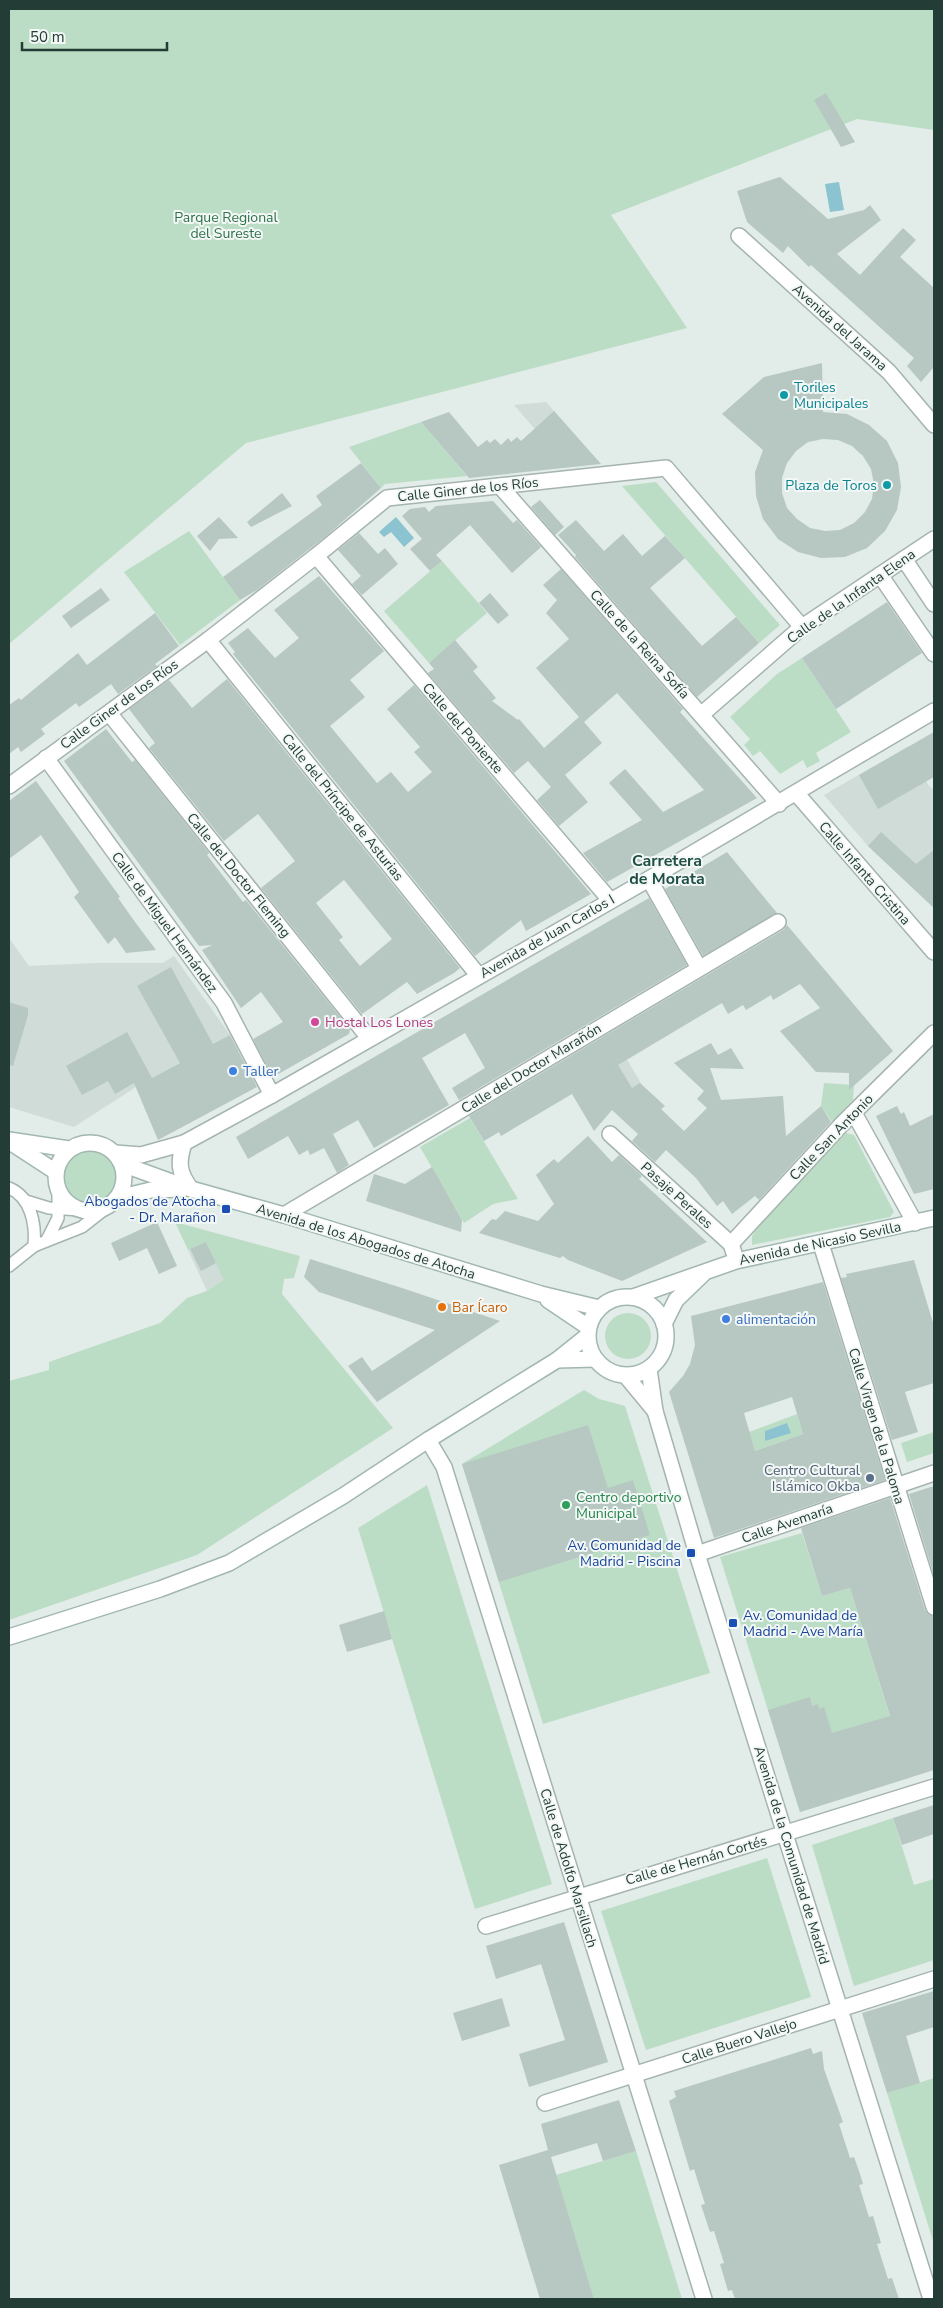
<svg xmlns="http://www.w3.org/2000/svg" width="943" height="2308" font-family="'Nunito Sans',sans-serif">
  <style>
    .built { fill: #d0dcd7 }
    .green { fill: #bcddc5 }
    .water { fill: #8bc4d0 }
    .building { fill: #b7c7c1; fill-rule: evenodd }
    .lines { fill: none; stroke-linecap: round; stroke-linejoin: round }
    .service-casing { stroke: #a5b4af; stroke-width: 14 }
    .minor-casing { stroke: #a5b4af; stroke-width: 18 }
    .secondary-casing { stroke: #a1b7b0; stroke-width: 18 }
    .service { stroke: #fff; stroke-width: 11 }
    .minor { stroke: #fff; stroke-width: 15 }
    .secondary { stroke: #fff; stroke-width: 15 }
    .culture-dot { fill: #0f9aa8; stroke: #f3f8f6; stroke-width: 2 }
    .hotel-dot { fill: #d1479c; stroke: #f3f8f6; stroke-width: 2 }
    .shop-dot { fill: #3f7fe0; stroke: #f3f8f6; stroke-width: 2 }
    .transit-dot { fill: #1a4fb4; stroke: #f3f8f6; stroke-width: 2 }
    .food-dot { fill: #e8710a; stroke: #f3f8f6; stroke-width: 2 }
    .service-dot { fill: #5c6f8a; stroke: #f3f8f6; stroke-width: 2 }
    .leisure-dot { fill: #2e9e5b; stroke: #f3f8f6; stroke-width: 2 }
    .labels { text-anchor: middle; stroke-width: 4; stroke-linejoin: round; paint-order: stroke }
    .park-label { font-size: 14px; fill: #2e724a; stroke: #f3f8f6 }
    .street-label { font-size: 14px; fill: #233d36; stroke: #f3f8f6 }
    .culture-label { font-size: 14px; fill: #0d838f; stroke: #f3f8f6; text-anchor: start }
    .hotel-label { font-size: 14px; fill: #b23c85; stroke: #f3f8f6; text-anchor: start }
    .shop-label { font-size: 14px; fill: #366cbe; stroke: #f3f8f6; text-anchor: start }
    .transit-label { font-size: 14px; fill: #164399; stroke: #f3f8f6; text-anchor: end }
    .food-label { font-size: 14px; fill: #c56008; stroke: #f3f8f6; text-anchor: start }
    .service-label { font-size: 14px; fill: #4e5e75; stroke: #f3f8f6; text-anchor: end }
    .leisure-label { font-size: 14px; fill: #27864d; stroke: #f3f8f6; text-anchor: start }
    .quarter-label { font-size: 16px; font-weight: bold; fill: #1f4e44; stroke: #f3f8f6 }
  </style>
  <rect width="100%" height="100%" fill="#e2ece8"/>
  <g class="built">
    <polygon points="546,402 600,463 568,467 514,405"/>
    <polygon points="907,747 929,786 934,790 934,908 868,846 824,795"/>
    <polygon points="9,938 29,966 94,963 163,963 174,956 230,1035 136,1087 74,1127 9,1107"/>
    <polygon points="612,1034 642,1085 619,1100"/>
    <polygon points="206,1242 225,1280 207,1291 188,1250"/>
  </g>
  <g class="green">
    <polygon points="9,9 934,9 934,130 857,119 611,215 687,328 246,443 9,644"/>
    <polygon points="421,422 467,476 385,484 381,488 349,447"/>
    <polygon points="656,482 780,625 759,643 622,486"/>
    <polygon points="189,531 240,600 180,645 124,572"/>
    <polygon points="442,561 487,613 429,663 384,611"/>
    <polygon points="802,658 851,732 816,753 820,761 807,768 803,760 780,774 760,751 753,756 744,745 750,739 730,717 777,674"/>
    <polygon points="824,1083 854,1085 853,1100 832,1122 821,1106"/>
    <polygon points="470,1118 518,1199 493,1204 464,1223 420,1147"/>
    <polygon points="846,1133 854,1135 894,1212 890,1217 752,1245 752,1236 765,1217"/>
    <circle cx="90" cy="1177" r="26"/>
    <polygon points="175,1222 300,1256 294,1278 284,1279 282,1294 393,1428 197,1555 9,1620 9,1381 49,1370 49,1362 160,1323 187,1298 207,1291 224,1280 206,1242 188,1250"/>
    <circle cx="628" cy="1336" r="23"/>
    <polygon points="584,1390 599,1399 625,1406 710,1673 543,1724 462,1464"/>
    <polygon points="797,1414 803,1434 755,1451 749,1432"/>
    <polygon points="934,1432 934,1453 907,1462 901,1443"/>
    <polygon points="427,1485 552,1884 475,1909 358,1528"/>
    <polygon points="802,1533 822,1596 850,1588 909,1778 800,1812 720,1557"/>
    <polygon points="893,1818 914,1885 934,1879 934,1960 854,1986 812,1845"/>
    <polygon points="767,1858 811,1997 646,2050 601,1911"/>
    <polygon points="934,2078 934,2244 887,2093"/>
    <polygon points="636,2151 682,2299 594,2299 556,2175"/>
  </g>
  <g class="water">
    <polygon points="839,182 844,210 830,212 825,184"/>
    <polygon points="396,517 414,538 404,547 391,532 384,537 379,532"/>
    <polygon points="787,1423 791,1433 765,1441 765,1431"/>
  </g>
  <g class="building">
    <polygon points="826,93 855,142 841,147 814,100"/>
    <polygon points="780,177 828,219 864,210 870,205 881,220 837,254 860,275 903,228 916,240 900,257 934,288 934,367 921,382 907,366 914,358 811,265 809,267 788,246 783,253 747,222 737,191"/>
    <path d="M822 363 823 412 847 414 869 425 887 441 898 463 901 487 897 510 885 531 867 548 845 557 821 558 798 552 778 539 763 519 756 496 755 472 763 450 722 414 764 377ZM823 439 838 440 852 446 863 456 871 469 874 484 872 499 865 512 854 523 840 530 825 531 810 528 797 519 787 508 782 493V478L787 463 796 451 808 442Z"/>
    <polygon points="554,411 601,464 469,478 421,422 449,412 478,447 487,440 490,443 495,439 501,445 508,438 511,442 517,437 521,441"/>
    <polygon points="361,463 381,488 326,536 257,590 240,600 223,577 322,505 316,496"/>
    <polygon points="282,493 292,506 251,527 247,522"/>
    <polygon points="540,500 564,527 555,535 531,507"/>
    <polygon points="493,501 513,523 517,520 541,547 512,573 470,525 436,555 442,561 430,571 410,549 422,539 402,516 410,509 425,507 429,512 436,506"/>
    <polygon points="219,517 238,538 219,539 210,551 197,536"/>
    <polygon points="576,520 604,551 623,534 642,556 665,536 685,558 650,588 702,646 736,617 759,643 697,697 575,557 576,555 558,535"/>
    <polygon points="359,533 378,554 385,548 398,564 362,595 352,584 361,576 338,550"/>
    <polygon points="561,569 683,709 680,712 757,798 607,882 583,853 642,820 609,783 625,769 663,812 704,790 617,693 584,722 602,743 565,775 588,802 559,826 537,800 551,787 528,761 514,773 428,673 434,669 429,663 455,640 478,667 473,671 496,698 492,701 518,720 519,719 544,748 579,717 536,668 569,639 546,613 557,600 543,585"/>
    <polygon points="319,576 384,651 350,680 365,697 330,726 377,783 391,772 408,792 432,772 414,752 420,747 387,709 414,685 591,894 526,931 521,920 475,956 233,654 235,652 228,643 248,628 275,658 299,638 274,610"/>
    <polygon points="101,588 110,600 71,628 62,616"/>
    <polygon points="490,593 509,615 498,624 479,603"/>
    <polygon points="887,602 922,653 836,709 802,658"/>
    <polygon points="155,613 179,646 155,664 157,666 118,694 111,684 79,707 76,703 41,729 45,734 21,752 18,747 9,754 9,705 19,698 21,700 78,653 87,665"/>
    <path d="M227 679 460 968 454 973 417 994 407 982 362 1014 261 888 295 861 258 814 224 841 149 748 155 743 129 709 169 680 192 708ZM344 880 392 939 360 966 339 940 343 937 316 903Z"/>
    <polygon points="106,729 132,762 135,760 209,853 207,855 243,902 246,900 350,1029 349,1034 273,1077 253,1039 283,1022 261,992 241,1008 202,950 212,945 199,946 64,761"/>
    <polygon points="934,732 934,777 878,809 859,775"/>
    <polygon points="36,781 120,897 118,898 135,922 156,950 126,953 115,937 108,944 74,897 79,892 41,835 9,859 9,801"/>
    <polygon points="881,832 916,864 934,850 934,908 868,846"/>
    <polygon points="727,852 777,913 703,956 665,889"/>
    <polygon points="649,898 687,965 459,1100 452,1088 485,1068 465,1033 422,1058 449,1105 374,1148 358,1120 333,1134 349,1165 337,1173 324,1148 310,1155 308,1150 299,1155 288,1136 248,1159 236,1137"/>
    <polygon points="787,925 893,1051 849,1090 849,1073 816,1072 780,1031 820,1008 800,984 773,1000 771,995 746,1010 743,1005 728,1014 722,1003 618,1065 632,1088 640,1083 665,1106 661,1109 684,1131 707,1108 697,1099 704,1091 674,1063 711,1043 718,1055 731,1048 744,1069 710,1068 721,1100 783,1096 786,1136 821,1106 831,1122 759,1200 755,1196 732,1214 723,1201 717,1206 696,1178 666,1150 655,1162 632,1141 638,1134 612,1110 594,1131 572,1094 501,1136 499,1132 484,1141 469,1116 783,930"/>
    <polygon points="171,967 213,1044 230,1035 257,1087 158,1140 134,1083 115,1094 108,1081 82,1095 66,1066 127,1032 152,1078 180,1063 137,986"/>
    <polygon points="9,1002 28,1008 28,1015 13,1066 9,1065"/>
    <polygon points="897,1106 901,1114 904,1112 910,1126 934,1114 934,1189 914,1194 876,1116"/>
    <polygon points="588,1136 612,1162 619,1155 642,1176 639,1179 707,1242 622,1281 568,1260 563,1256 560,1258 479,1233 492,1219 496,1220 505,1211 538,1221 554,1204 536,1175 554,1159 558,1163"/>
    <polygon points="432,1167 462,1220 461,1232 366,1201 374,1174 405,1184"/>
    <polygon points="157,1222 177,1266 159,1274 147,1248 119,1261 111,1243"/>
    <polygon points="206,1242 216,1263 201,1271 190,1249"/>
    <polygon points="310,1259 402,1288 500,1321 377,1402 348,1366 362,1357 372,1371 435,1330 319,1292 304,1277"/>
    <polygon points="914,1260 934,1326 934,1383 905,1392 918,1432 892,1440 841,1278 847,1277 846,1274"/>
    <path d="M823 1282 885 1480 714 1538 669 1392 683 1376 690 1364 695 1345 691 1316ZM792 1397 803 1434 755 1451 744 1413Z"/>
    <polygon points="588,1425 608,1488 633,1480 650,1535 499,1582 462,1464"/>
    <polygon points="934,1486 934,1576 909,1494"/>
    <polygon points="890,1498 925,1610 928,1614 934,1616 934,1770 800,1812 768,1710 810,1697 812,1706 818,1704 819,1709 824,1707 832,1733 890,1716 850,1588 822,1596 801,1528"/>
    <polygon points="384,1611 392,1639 347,1652 339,1625"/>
    <polygon points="934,1805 934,1834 902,1845 893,1818"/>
    <polygon points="564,1922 608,2062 529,2087 519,2054 565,2040 541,1964 496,1979 486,1946"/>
    <polygon points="934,1991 934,2027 906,2036 920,2083 887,2093 862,2013"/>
    <polygon points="502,1998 510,2026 462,2041 453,2013"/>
    <polygon points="811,2048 813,2054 822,2051 824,2069 843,2122 839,2124 850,2158 854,2157 860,2174 863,2184 859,2185 869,2217 873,2216 881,2243 877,2244 888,2279 892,2278 899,2299 735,2299 732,2290 728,2291 720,2264 724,2263 714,2231 710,2232 701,2205 705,2204 694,2169 690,2171 669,2101 676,2097 674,2091"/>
    <polygon points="619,2100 636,2151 603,2161 597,2143 551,2157 594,2299 540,2299 499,2165 548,2150 541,2124"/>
  </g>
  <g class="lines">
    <g class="service-casing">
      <g id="service">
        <path d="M9 1188C31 1197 36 1224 34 1246"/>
        <polyline points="26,1201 49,1208 80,1210"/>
        <polyline points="47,1240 58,1218 58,1190"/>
        <polyline points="9,1266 34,1246 82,1227 110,1205"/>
      </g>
    </g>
    <g class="minor-casing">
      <g id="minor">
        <polyline points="739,236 889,372 934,425"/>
        <polyline points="500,486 779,804"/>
        <polyline points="316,556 610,900"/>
        <polyline points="904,559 934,604"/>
        <polyline points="880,575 934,654"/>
        <polyline points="208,640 478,975"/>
        <polyline points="109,713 369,1038"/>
        <polyline points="702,714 802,627 934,539"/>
        <polyline points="46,758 224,1003 272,1095"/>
        <polyline points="9,786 208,640 316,556 387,498 666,468 802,627"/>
        <polyline points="797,794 934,952"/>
        <polyline points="649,879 699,968"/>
        <polyline points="854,1113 915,1223"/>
        <polyline points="610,1134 731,1244 734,1253"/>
        <path d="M184 1143C178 1162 178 1172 191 1189"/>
        <polyline points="115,1153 141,1155 184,1143 272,1095 649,879 934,711"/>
        <polyline points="284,1215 778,922"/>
        <polyline points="731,1244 842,1124 934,1033"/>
        <polyline points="821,1244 934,1607"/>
        <polyline points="649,1369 655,1411 697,1554 931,2299"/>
        <polyline points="626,1376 655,1411"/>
        <polyline points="428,1440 444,1467 704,2299"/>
        <polyline points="697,1554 934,1473"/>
        <polyline points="486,1926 934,1787"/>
        <polyline points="545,2103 934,1979"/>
      </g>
    </g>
    <g class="secondary-casing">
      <g id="secondary">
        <polyline points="9,1140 69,1149"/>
        <polyline points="10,1142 56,1172"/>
        <circle cx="90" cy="1177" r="34"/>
        <polyline points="122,1164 191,1189 284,1215 541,1294 599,1308"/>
        <polyline points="117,1198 151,1190 182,1189"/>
        <circle cx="627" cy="1336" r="39"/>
        <polyline points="633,1297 736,1261 934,1218"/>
        <polyline points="548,1300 588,1327"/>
        <polyline points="664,1324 676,1300 703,1274"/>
        <polyline points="557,1360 595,1359"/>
        <polyline points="9,1637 160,1589 229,1563 343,1496 428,1440 557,1360 587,1336"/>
      </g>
    </g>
    <use href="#service" class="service"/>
    <use href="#minor" class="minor"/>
    <use href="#secondary" class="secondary"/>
  </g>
  <g class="culture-dot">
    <circle cx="784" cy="395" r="5"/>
    <circle cx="887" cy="485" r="5"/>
  </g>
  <circle class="hotel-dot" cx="315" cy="1022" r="5"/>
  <g class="shop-dot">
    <circle cx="233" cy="1071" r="5"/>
    <circle cx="726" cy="1319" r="5"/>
  </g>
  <g class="transit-dot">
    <rect x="221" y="1204" width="10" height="10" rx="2.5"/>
    <rect x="686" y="1548" width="10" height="10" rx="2.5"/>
    <rect x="728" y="1618" width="10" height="10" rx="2.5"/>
  </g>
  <circle class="food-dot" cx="442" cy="1307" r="5"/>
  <circle class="service-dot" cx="870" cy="1478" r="5"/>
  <circle class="leisure-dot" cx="566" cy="1505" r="5"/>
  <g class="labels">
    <g class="park-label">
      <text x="226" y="222">Parque Regional<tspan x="226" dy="16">del Sureste</tspan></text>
    </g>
    <g class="street-label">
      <text transform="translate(840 327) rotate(42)" y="5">Avenida del Jarama</text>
      <text transform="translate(468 489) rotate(-6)" y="5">Calle Giner de los Ríos</text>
      <text transform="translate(851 596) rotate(-35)" y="5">Calle de la Infanta Elena</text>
      <text transform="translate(640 644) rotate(48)" y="5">Calle de la Reina Sofía</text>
      <text transform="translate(119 704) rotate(-36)" y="5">Calle Giner de los Ríos</text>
      <text transform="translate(463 728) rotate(49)" y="5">Calle del Poniente</text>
      <text transform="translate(343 807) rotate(51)" y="5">Calle del Príncipe de Asturias</text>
      <text transform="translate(865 873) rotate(49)" y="5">Calle Infanta Cristina</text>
      <text transform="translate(239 875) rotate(51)" y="5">Calle del Doctor Fleming</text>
      <text transform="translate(165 922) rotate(54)" y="5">Calle de Miguel Hernández</text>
      <text transform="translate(547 936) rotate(-30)" y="5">Avenida de Juan Carlos I</text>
      <text transform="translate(531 1068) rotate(-31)" y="5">Calle del Doctor Marañón</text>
      <text transform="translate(831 1137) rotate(-46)" y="5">Calle San Antonio</text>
      <text transform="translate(677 1195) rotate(42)" y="5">Pasaje Perales</text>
      <text transform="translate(366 1241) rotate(17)" y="5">Avenida de los Abogados de Atocha</text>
      <text transform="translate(820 1243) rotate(-12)" y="5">Avenida de Nicasio Sevilla</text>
      <text transform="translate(877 1426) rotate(73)" y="5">Calle Virgen de la Paloma</text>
      <text transform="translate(787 1523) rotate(-19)" y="5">Calle Avemaría</text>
      <text transform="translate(792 1855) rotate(73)" y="5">Avenida de la Comunidad de Madrid</text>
      <text transform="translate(696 1860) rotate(-16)" y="5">Calle de Hernán Cortés</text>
      <text transform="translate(569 1868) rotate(73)" y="5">Calle de Adolfo Marsillach</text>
      <text transform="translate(739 2041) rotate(-18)" y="5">Calle Buero Vallejo</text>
    </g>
    <g class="culture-label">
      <text x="794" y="392">Toriles<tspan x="794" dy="16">Municipales</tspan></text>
      <text x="877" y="490" text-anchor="end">Plaza de Toros</text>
    </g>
    <g class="hotel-label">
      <text x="325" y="1027">Hostal Los Lones</text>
    </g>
    <g class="shop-label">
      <text x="243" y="1076">Taller</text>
      <text x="736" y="1324">alimentación</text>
    </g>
    <g class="transit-label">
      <text x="216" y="1206">Abogados de Atocha<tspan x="216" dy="16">- Dr. Marañon</tspan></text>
      <text x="681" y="1550">Av. Comunidad de<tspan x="681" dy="16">Madrid - Piscina</tspan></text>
      <text x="743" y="1620" text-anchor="start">Av. Comunidad de<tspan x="743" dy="16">Madrid - Ave María</tspan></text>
    </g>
    <g class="food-label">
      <text x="452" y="1312">Bar Ícaro</text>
    </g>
    <g class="service-label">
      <text x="860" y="1475">Centro Cultural<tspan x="860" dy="16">Islámico Okba</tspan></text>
    </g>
    <g class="leisure-label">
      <text x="576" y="1502">Centro deportivo<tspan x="576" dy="16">Municipal</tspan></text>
    </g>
    <g class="quarter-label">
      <text x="667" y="866">Carretera<tspan x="667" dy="18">de Morata</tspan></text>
    </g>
  </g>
  <rect width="943" height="2308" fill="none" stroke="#233d36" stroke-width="20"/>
  <path d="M22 42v8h145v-8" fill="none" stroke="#233d36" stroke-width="2.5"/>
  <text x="30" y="42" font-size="15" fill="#233d36" stroke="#f3f8f6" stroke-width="4" paint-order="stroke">50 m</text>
</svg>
